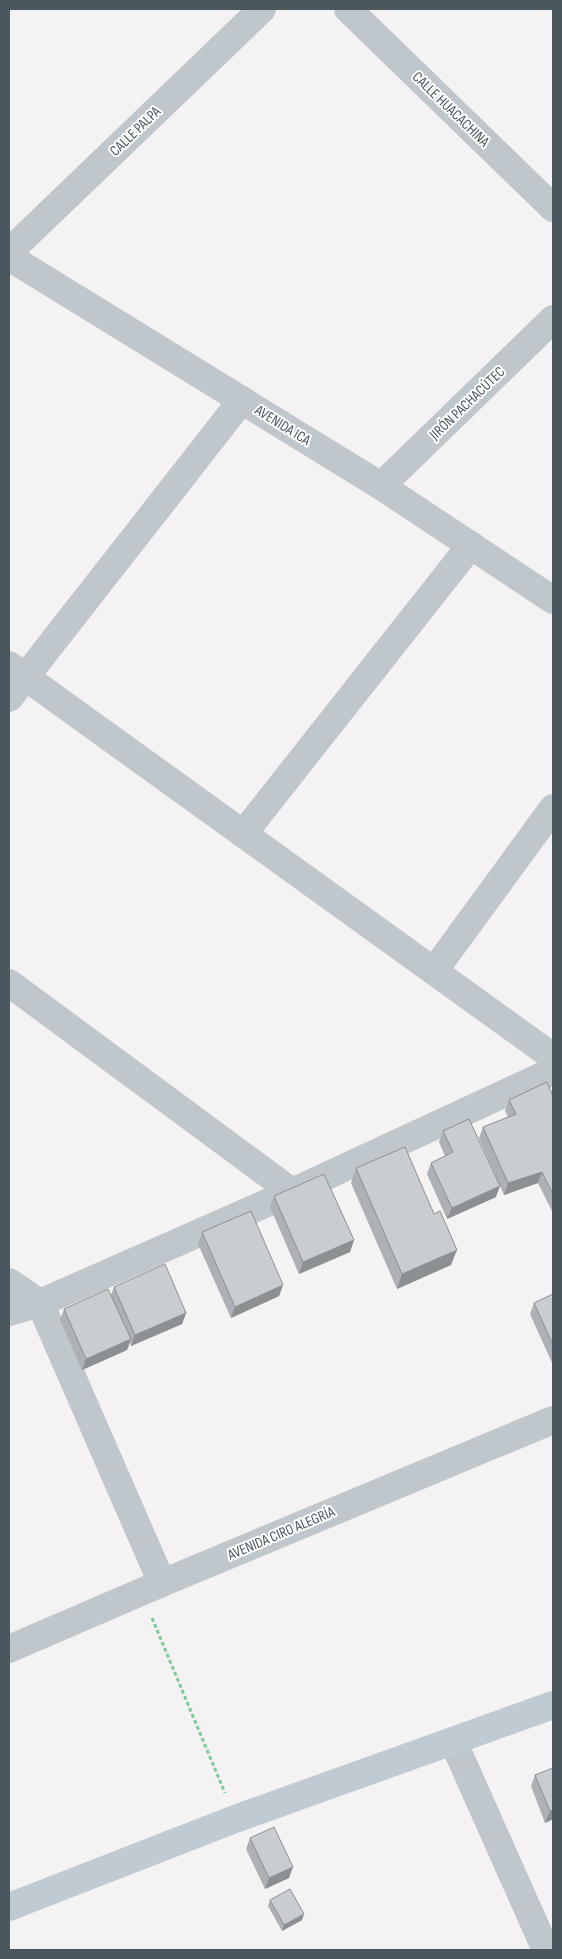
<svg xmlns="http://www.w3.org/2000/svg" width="562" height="1959" font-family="'Sofia Sans Condensed',sans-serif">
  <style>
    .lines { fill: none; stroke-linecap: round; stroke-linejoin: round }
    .path { stroke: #7eca9c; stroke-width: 3; stroke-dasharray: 4 2.5; stroke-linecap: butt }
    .street { stroke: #bfc7cd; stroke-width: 28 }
    .secondary { stroke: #bfcad2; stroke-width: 28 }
    .wall { fill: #adb0b4 }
    .shaded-wall { fill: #8d9092 }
    .building { fill: #c9cdd1; stroke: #8d9092 }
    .labels { text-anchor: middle; stroke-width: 4; stroke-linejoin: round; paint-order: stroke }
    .street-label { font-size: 15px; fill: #4b575e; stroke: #fff }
  </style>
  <rect width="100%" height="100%" fill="#f4f2f2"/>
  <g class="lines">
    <polyline class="path" points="152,1618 225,1793"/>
    <g class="street">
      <polyline points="348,9 553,208"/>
      <polyline points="9,252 262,9"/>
      <polyline points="9,257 381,486 553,600"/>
      <polyline points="381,486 553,319"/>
      <polyline points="9,665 553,1057"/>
      <polyline points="9,698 242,400"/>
      <polyline points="243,834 471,545"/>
      <polyline points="434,971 553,808"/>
      <polyline points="9,983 292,1192"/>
      <polyline points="9,1282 40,1303 162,1583"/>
      <polyline points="9,1312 40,1303 292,1192 553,1071"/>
      <polyline points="9,1649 162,1583 553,1420"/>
      <polyline points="453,1741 546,1950"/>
    </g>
    <polyline class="secondary" points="9,1907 235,1819 553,1705"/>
  </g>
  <g class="wall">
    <polygon points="553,1096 553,1213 538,1183 504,1195 479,1138 483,1127 508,1117 505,1111 509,1100"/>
    <polygon points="443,1131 496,1197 447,1219 427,1174 431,1163 445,1156 439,1142"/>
    <polygon points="356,1168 451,1265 397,1289 351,1183"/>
    <polygon points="274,1196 354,1240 350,1252 299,1274 270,1207"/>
    <polygon points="202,1232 283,1285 279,1296 231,1318 198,1244"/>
    <polygon points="114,1287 186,1313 182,1324 131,1346 130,1342 127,1350 82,1370 60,1320 64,1309 111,1295"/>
    <polygon points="553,1294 553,1365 530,1314 534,1303"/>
    <polygon points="553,1768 553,1819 545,1823 531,1786 535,1775"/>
    <polygon points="250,1838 289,1878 265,1889 246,1849"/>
    <polygon points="270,1900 302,1920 282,1931 268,1906"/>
  </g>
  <g class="shaded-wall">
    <polygon points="542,1172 538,1183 504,1195 508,1183"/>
    <polygon points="500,1186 496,1197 447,1219 452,1208"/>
    <polygon points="354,1240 350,1252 299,1274 303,1262"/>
    <polygon points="457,1250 451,1265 397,1289 402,1274"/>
    <polygon points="283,1285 279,1296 231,1318 235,1307"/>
    <polygon points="186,1313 182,1324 131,1346 135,1335"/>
    <polygon points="131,1339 127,1350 82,1370 86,1359"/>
    <polygon points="553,1810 553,1819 545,1823 550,1811"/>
    <polygon points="293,1867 289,1878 265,1889 269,1878"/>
    <polygon points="304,1914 302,1920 282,1931 284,1925"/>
  </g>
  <g class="building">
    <polygon points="547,1082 553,1096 553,1194 542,1172 508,1183 483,1127 516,1114 509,1100"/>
    <polygon points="469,1119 500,1186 452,1208 431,1163 453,1152 443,1131"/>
    <polygon points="405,1147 434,1214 440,1211 457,1250 402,1274 356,1168"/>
    <polygon points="324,1174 354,1240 303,1262 274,1196"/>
    <polygon points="251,1211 283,1285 235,1307 202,1232"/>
    <polygon points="165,1264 186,1313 135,1335 114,1287"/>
    <polygon points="108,1289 131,1339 86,1359 64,1309"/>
    <polygon points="553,1294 553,1345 534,1303"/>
    <polygon points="553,1768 553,1810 550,1811 535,1775"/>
    <polygon points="274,1827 293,1867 269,1878 250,1838"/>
    <polygon points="290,1889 304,1914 284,1925 270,1900"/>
  </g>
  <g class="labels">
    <g class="street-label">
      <text transform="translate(451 109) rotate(44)" y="5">CALLE HUACACHINA</text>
      <text transform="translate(135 131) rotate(-44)" y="5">CALLE PALPA</text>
      <text transform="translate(467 403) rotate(-44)" y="5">JIRÓN PACHACÚTEC</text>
      <text transform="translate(283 425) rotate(32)" y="5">AVENIDA ICA</text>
      <text transform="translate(281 1533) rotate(-23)" y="5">AVENIDA CIRO ALEGRÍA</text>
    </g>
  </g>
  <rect width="562" height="1959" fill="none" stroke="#4b575e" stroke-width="20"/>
</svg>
